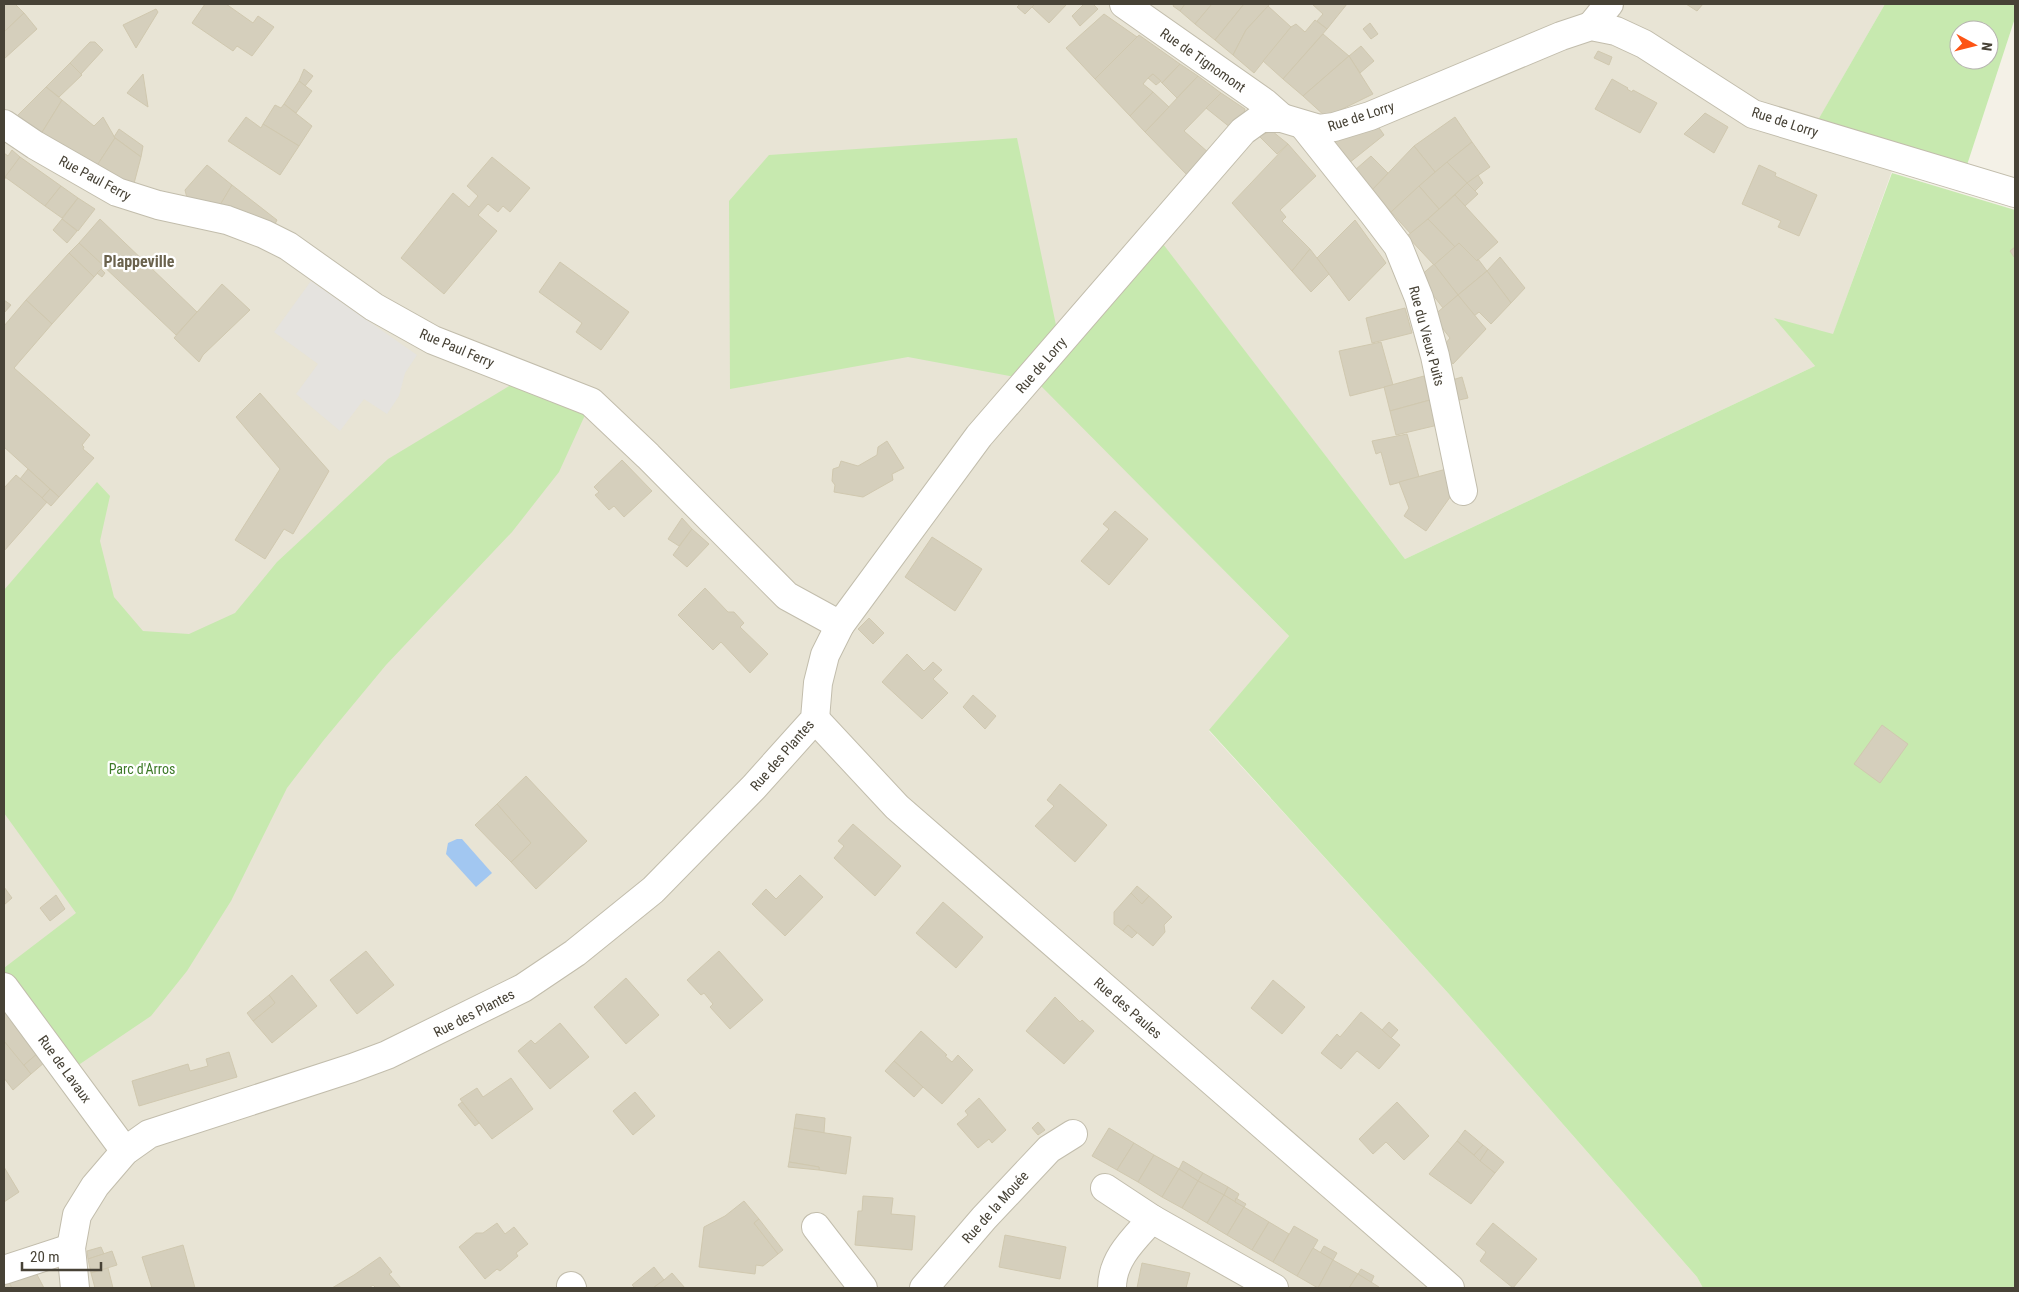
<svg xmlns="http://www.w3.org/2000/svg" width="2019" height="1292" font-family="'Roboto Condensed',sans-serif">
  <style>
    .residential { fill: #e8e4d5 }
    .green { fill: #c7e9af; fill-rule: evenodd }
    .parking { fill: #e5e3df }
    .water { fill: #a2c7f1 }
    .building { fill: #d5cfbc; stroke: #d0c8af }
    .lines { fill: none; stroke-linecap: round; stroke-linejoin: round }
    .minor-casing { stroke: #c2bdac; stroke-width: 30 }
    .minor { stroke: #fff; stroke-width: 28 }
    .labels { text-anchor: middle; stroke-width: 4.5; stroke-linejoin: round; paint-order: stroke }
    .street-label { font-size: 14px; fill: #474236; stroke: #fff }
    .park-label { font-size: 14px; fill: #3d7a28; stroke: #fff }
    .quarter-label { font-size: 16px; font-weight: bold; fill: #6a624d; stroke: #fff }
  </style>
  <rect width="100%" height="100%" fill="#f4f1e7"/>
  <polygon class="residential" points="4,4 1885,4 1812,131 1897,157 1833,335 1775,319 1815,366 1405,559 1163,245 1038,382 1289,636 1209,731 1448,993 1697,1277 1703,1288 4,1288"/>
  <g class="green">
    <path d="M1885 4H2015V18L1967 165 1818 120ZM1959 30H1989V60H1959Z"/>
    <polygon points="1017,138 1057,330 1015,377 908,357 730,389 729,201 769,155"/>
    <polygon points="1892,173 2015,210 2015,1288 1703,1288 1697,1277 1448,993 1209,730 1289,636 1038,383 1163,244 1405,559 1815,366 1774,318 1833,334"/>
    <polygon points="524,377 591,402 559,472 512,532 386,665 323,741 287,788 231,901 187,971 151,1016 77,1066 4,972 4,968 76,913 4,813 4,590 97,482 110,496 100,541 114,597 143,631 189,634 235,613 277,562 388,459"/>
  </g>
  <polygon class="parking" points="311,281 417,355 405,373 399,396 387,414 364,399 340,431 296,394 318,364 274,332"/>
  <polygon class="water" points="457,839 462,839 492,873 476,887 446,854 448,843"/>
  <g class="building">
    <polygon points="4,4 15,4 24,13 4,32"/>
    <polygon points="205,4 226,4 253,23 258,16 274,27 252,56 237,46 233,51 192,23"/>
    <polygon points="1020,4 1035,4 1025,14 1017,7"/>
    <polygon points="1035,4 1067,4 1049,23 1032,7"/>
    <polygon points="1084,4 1093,4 1098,9 1080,26 1072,16"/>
    <polygon points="1174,4 1185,4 1180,11 1173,6"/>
    <polygon points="1185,4 1212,4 1195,24 1180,11"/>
    <polygon points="1212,4 1244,4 1215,40 1195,24"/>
    <polygon points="1244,4 1270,4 1246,30 1233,55 1215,40"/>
    <polygon points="1312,4 1347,4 1327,29 1317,21 1323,14"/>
    <polygon points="1686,4 1703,4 1697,11"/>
    <polygon points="1268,6 1291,27 1254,73 1233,55 1246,30"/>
    <polygon points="156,9 158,12 136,48 123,25"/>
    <polygon points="24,13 37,29 4,59 4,32"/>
    <polygon points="1104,14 1137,37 1095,79 1066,48"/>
    <polygon points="1315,20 1327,29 1283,79 1263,61 1291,27 1296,24 1305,32"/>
    <polygon points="1370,23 1378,34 1371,39 1363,29"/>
    <polygon points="1323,34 1349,56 1303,96 1283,79"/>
    <polygon points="1139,35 1180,64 1162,83 1153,74 1148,78 1143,84 1153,92 1130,116 1095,79"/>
    <polygon points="90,42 95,42 103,50 81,74 70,63"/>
    <polygon points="1361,46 1374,61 1360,73 1349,56"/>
    <polygon points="1598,51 1612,57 1609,65 1594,58"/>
    <polygon points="1349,56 1373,94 1326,117 1303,96"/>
    <polygon points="70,63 82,75 59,97 46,87"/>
    <polygon points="1180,64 1198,76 1177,98 1162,83"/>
    <polygon points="304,69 313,76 305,86 299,81"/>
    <polygon points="143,74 148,107 127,93"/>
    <polygon points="1153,74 1161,81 1156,85 1148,78"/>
    <polygon points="1198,76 1221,93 1184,131 1209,153 1188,176 1145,132"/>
    <polygon points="1612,79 1628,88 1627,89 1632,92 1633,90 1657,103 1640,133 1595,109"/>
    <polygon points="299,81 312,91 296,113 284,104"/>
    <polygon points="46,87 62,100 41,134 15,118"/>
    <polygon points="1153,92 1169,107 1145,132 1130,116"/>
    <polygon points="1221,93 1245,109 1244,113 1231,128 1206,108"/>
    <polygon points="62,100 94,126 103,117 115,138 96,167 41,134"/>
    <polygon points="284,104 312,126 299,146 263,124 275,105 281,108"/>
    <polygon points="1705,113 1728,127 1714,153 1684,134"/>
    <polygon points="246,117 261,128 263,124 299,146 280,175 228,141"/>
    <polygon points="1455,117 1472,142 1435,172 1414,146"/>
    <polygon points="1375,122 1384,135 1349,163 1331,143 1352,131"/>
    <polygon points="119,129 143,146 141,157 114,137"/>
    <polygon points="1272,131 1288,144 1277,154 1259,136"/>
    <polygon points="115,138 141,157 132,191 96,167"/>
    <polygon points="1472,142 1490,167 1467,183 1447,162"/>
    <polygon points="1288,144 1316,176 1280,210 1286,217 1282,221 1310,249 1292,271 1232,203"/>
    <polygon points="1414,146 1435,172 1391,212 1372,190"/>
    <polygon points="12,150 20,157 4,180 4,153 8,156"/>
    <polygon points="1371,156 1388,173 1372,190 1355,170"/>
    <polygon points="20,157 61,186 45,206 5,177"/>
    <polygon points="492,157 530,188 510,212 503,206 498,212 488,204 478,215 497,231 444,294 401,258 453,193 469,207 478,196 467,186"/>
    <polygon points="1447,162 1467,183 1439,209 1419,186"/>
    <polygon points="207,165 232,185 217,211 188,202 185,190"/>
    <polygon points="1759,165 1776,173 1775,176 1817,195 1799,236 1778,227 1781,221 1742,204"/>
    <polygon points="1478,175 1483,183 1475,191 1467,183"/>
    <polygon points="1467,183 1478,194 1465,206 1455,195"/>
    <polygon points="232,185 277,220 272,230 220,205"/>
    <polygon points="61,186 78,198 62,218 45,206"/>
    <polygon points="1419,186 1439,209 1411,234 1391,212"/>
    <polygon points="1455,195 1498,242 1477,261 1459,243 1455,247 1428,219"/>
    <polygon points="78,198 95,209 78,231 62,219"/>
    <polygon points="62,219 77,231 67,243 53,230"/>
    <polygon points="100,219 197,312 176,335 79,243"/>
    <polygon points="1428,219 1455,247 1434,265 1407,236"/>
    <polygon points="1355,220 1386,263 1349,301 1317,258"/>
    <polygon points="79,243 104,266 94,277 69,253"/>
    <polygon points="1459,243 1477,261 1478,259 1487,271 1458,295 1434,265"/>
    <polygon points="2015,247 2015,256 2014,257 2010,251"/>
    <polygon points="1310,249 1329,274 1311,292 1292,271"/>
    <polygon points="69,253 94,277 52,324 26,300"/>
    <polygon points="1500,257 1525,288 1511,303 1487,271"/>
    <polygon points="560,262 629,312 601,350 576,332 582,323 539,292"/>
    <polygon points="1434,264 1458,295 1443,308 1419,277"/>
    <polygon points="101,269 105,273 102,277 97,273"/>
    <polygon points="1487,271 1511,303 1491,324 1479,312 1474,316 1458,295"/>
    <polygon points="222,284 250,310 203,355 199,362 174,338"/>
    <polygon points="1458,295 1486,329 1453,364 1441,349 1450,338 1433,316"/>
    <polygon points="4,300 11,305 4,313"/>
    <polygon points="26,300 52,324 14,368 90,435 82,445 84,447 83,449 94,458 59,497 4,447 4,326"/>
    <polygon points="1405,308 1412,333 1372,343 1366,318"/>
    <polygon points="1381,342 1393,385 1350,396 1339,351"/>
    <polygon points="1424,376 1430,400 1390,411 1384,387"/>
    <polygon points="1462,377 1468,398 1455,401 1449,381"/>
    <polygon points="260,393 329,471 293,534 284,529 265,559 235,540 280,469 236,417"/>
    <polygon points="1430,400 1438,425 1396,435 1390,411"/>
    <polygon points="1407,434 1419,477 1390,485 1381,452 1376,454 1372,441"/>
    <polygon points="887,441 904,468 892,474 893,480 863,497 834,492 835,485 832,481 833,469 839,467 841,461 858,466 877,455 878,447"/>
    <polygon points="622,460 652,491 624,517 614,506 609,510 595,495 599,492 594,487"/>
    <polygon points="1450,468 1453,493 1426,531 1404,516 1409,508 1399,482"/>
    <polygon points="28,469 50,489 42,498 20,479"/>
    <polygon points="16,475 47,502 4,551 4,488"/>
    <polygon points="50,489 59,497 51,506 42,498"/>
    <polygon points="1115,511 1148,539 1109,585 1081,561 1109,529 1103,524"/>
    <polygon points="682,518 692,529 679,546 668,539"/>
    <polygon points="692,529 709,544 687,567 673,555"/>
    <polygon points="932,537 982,569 955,611 905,577"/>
    <polygon points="705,588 728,612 734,612 744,623 740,627 768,654 750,673 721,642 713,650 678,615"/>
    <polygon points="869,618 884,633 873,644 858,629"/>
    <polygon points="907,654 924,671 933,662 942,670 933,679 948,693 922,719 882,682"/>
    <polygon points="973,695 996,716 985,729 963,707"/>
    <polygon points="1882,725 1908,744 1880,783 1854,764"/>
    <polygon points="526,776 587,841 536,889 511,862 531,843 497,804"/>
    <polygon points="1060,784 1107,825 1075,862 1035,826 1054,806 1047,800"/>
    <polygon points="497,804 531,843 511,862 475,825"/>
    <polygon points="853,824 901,866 875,896 834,858 844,846 838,841"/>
    <polygon points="800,875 823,897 785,936 752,904 766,889 776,899"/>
    <polygon points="1137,886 1149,896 1142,904 1131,893"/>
    <polygon points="4,887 12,898 4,905"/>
    <polygon points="1131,893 1142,904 1149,896 1172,917 1164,925 1165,932 1153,946 1128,925 1123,931 1114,924 1114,912"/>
    <polygon points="56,895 65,909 50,921 40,908"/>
    <polygon points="943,902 983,937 956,968 916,933"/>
    <polygon points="1128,925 1137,933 1132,938 1123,931"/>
    <polygon points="366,951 394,985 357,1014 330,980"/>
    <polygon points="719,951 763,1000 730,1029 710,1007 713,1004 704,993 701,995 687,980"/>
    <polygon points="292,975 317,1006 272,1043 253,1021 275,1003 269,995"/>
    <polygon points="626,978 659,1015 626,1044 594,1007"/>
    <polygon points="1273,980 1305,1007 1282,1034 1251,1008"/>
    <polygon points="269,995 275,1003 253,1021 247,1013"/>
    <polygon points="1055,997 1080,1022 1082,1020 1094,1031 1064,1064 1026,1031"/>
    <polygon points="4,1008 38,1053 23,1066 4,1041"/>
    <polygon points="1361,1012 1400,1045 1379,1069 1357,1051 1341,1069 1321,1053 1337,1034 1340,1037"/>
    <polygon points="1389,1022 1398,1030 1391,1038 1382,1030"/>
    <polygon points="560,1023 589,1057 550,1089 518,1051 531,1040 535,1044"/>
    <polygon points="921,1031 947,1055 945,1056 952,1062 958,1055 973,1070 942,1104 894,1061"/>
    <polygon points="4,1041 31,1074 13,1090 4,1078"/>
    <polygon points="229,1052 237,1077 139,1106 132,1081 188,1064 190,1071 208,1066 206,1059"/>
    <polygon points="38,1053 45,1062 31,1074 24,1065"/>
    <polygon points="894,1061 923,1087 914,1097 885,1071"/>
    <polygon points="511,1078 533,1109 492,1139 460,1099 477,1088 483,1097"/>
    <polygon points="635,1092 655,1116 633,1135 613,1111"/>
    <polygon points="979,1098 1006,1130 992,1143 989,1139 978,1148 957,1124 968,1115 965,1111"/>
    <polygon points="462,1102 479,1123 475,1126 458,1105"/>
    <polygon points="1397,1102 1429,1136 1404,1160 1386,1142 1373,1154 1359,1139"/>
    <polygon points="796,1114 825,1118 824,1133 794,1128"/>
    <polygon points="1038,1122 1045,1130 1038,1135 1032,1128"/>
    <polygon points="794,1128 851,1137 846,1174 819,1170 819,1167 789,1162"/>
    <polygon points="1109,1128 1134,1143 1117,1170 1092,1156"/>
    <polygon points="1465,1130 1483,1145 1474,1155 1457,1141"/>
    <polygon points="1457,1141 1495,1173 1471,1204 1429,1174"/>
    <polygon points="1134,1143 1154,1155 1138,1182 1117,1170"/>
    <polygon points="1483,1145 1488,1149 1480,1161 1474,1155"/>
    <polygon points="1488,1149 1504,1162 1495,1173 1480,1161"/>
    <polygon points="1154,1155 1179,1169 1162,1197 1138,1182"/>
    <polygon points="1183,1161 1203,1173 1198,1181 1179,1169"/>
    <polygon points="789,1162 819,1167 819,1170 788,1167"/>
    <polygon points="4,1167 19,1192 4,1202"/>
    <polygon points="1179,1169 1198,1181 1182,1208 1162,1197"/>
    <polygon points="1203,1173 1228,1187 1224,1195 1198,1181"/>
    <polygon points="1198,1181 1224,1195 1207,1223 1182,1208"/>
    <polygon points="1228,1187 1239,1194 1235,1202 1224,1195"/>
    <polygon points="1224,1195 1244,1207 1227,1235 1207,1223"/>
    <polygon points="863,1196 893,1198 891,1214 915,1216 912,1250 855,1245 858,1211 862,1211"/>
    <polygon points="1236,1198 1246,1204 1244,1207 1235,1202"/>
    <polygon points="744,1201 759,1219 754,1223 778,1254 763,1266 756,1265 755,1274 699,1267 704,1227 725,1216"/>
    <polygon points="1244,1207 1269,1222 1252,1250 1227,1235"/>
    <polygon points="759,1219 783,1250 778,1254 754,1223"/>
    <polygon points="1269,1222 1289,1234 1273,1262 1252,1250"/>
    <polygon points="497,1223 505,1234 514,1227 528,1244 516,1253 518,1256 500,1271 497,1269 485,1279 459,1247 476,1233 483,1233"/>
    <polygon points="1493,1223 1537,1259 1513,1288 1480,1261 1486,1252 1476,1244"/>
    <polygon points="1294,1226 1318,1240 1297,1276 1273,1262"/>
    <polygon points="1005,1235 1066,1247 1060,1279 999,1267"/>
    <polygon points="183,1245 195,1288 152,1288 142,1257"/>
    <polygon points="1324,1246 1337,1253 1333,1260 1320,1253"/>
    <polygon points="101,1247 104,1254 88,1259 87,1251"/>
    <polygon points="1313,1248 1333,1260 1318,1288 1297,1276"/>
    <polygon points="112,1251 117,1265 91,1273 88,1259"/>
    <polygon points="380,1257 392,1272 389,1274 401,1288 376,1288 373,1285 369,1288 332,1288 354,1275"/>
    <polygon points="1333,1260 1358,1274 1349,1288 1318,1288"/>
    <polygon points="31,1263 44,1288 12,1288 6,1277"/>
    <polygon points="1142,1263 1190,1273 1186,1288 1137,1288"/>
    <polygon points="654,1267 664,1280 653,1288 635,1288 632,1285"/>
    <polygon points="108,1268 113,1288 95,1288 91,1273"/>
    <polygon points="1361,1269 1374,1276 1371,1283 1358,1274"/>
    <polygon points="672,1273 685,1288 653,1288 664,1280"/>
    <polygon points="1358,1274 1379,1287 1378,1288 1349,1288"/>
    <polygon points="6,1277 12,1288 4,1288 4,1278"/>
  </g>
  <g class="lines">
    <g class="minor-casing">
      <g id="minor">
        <polyline points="1124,4 1265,103 1282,118"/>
        <polyline points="1591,26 1609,4"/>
        <polyline points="4,124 35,145 117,192 158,205 227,220 264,234 288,246 374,307 433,340 591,402 648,456 787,596 840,625"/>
        <polyline points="1303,125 1373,213 1398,246 1419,298 1435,356 1463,491"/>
        <polyline points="815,719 897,807 1450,1288"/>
        <polyline points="4,987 125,1151"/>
        <polyline points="1105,1188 1152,1219 1274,1288"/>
        <polyline points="816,1227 863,1288"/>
        <polyline points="4,1270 71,1248"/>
        <polyline points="571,1286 572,1288"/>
        <polyline points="75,1288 71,1248 77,1215 95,1186 125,1151 149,1134 352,1068 387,1055 523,988 575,953 653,890 754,787 815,719 818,683 825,655 840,625 979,436 1243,131 1261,118 1282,118 1319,129 1334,127 1370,116 1561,36 1591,26 1616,31 1644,44 1753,114 2015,193"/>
        <polyline points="924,1288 984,1218 1049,1149 1073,1134"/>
        <path d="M1112 1288C1112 1259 1133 1240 1152 1219"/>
      </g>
    </g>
    <use href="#minor" class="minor"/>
  </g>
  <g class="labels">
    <g class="street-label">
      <text transform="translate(1203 60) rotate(35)" y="5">Rue de Tignomont</text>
      <text transform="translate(1361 116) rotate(-18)" y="5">Rue de Lorry</text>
      <text transform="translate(1785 122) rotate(18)" y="5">Rue de Lorry</text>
      <text transform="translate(95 178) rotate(28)" y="5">Rue Paul Ferry</text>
      <text transform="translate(1427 336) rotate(75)" y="5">Rue du Vieux Puits</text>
      <text transform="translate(457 348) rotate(23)" y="5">Rue Paul Ferry</text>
      <text transform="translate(1041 365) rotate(-49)" y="5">Rue de Lorry</text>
      <text transform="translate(782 755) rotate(-49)" y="5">Rue des Plantes</text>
      <text transform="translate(1128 1008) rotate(41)" y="5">Rue des Paules</text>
      <text transform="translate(474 1013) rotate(-27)" y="5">Rue des Plantes</text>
      <text transform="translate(65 1069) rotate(54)" y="5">Rue de Lavaux</text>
      <text transform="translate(995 1207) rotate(-48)" y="5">Rue de la Mouée</text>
    </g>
    <g class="park-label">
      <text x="142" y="774">Parc d'Arros</text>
    </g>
    <g class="quarter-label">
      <text x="139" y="267">Plappeville</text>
    </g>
  </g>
  <rect width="2019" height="1292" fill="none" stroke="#474236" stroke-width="10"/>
  <g transform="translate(1974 45) rotate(97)"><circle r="24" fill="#ffffff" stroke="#b5b3af"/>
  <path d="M0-4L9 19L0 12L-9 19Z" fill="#fd5415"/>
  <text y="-8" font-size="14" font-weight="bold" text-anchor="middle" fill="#474236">N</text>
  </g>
  <path d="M22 1262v8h79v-8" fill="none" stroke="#474236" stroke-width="2.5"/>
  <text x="30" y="1262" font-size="15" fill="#474236" stroke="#ffffff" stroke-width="4" paint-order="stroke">20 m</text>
</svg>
